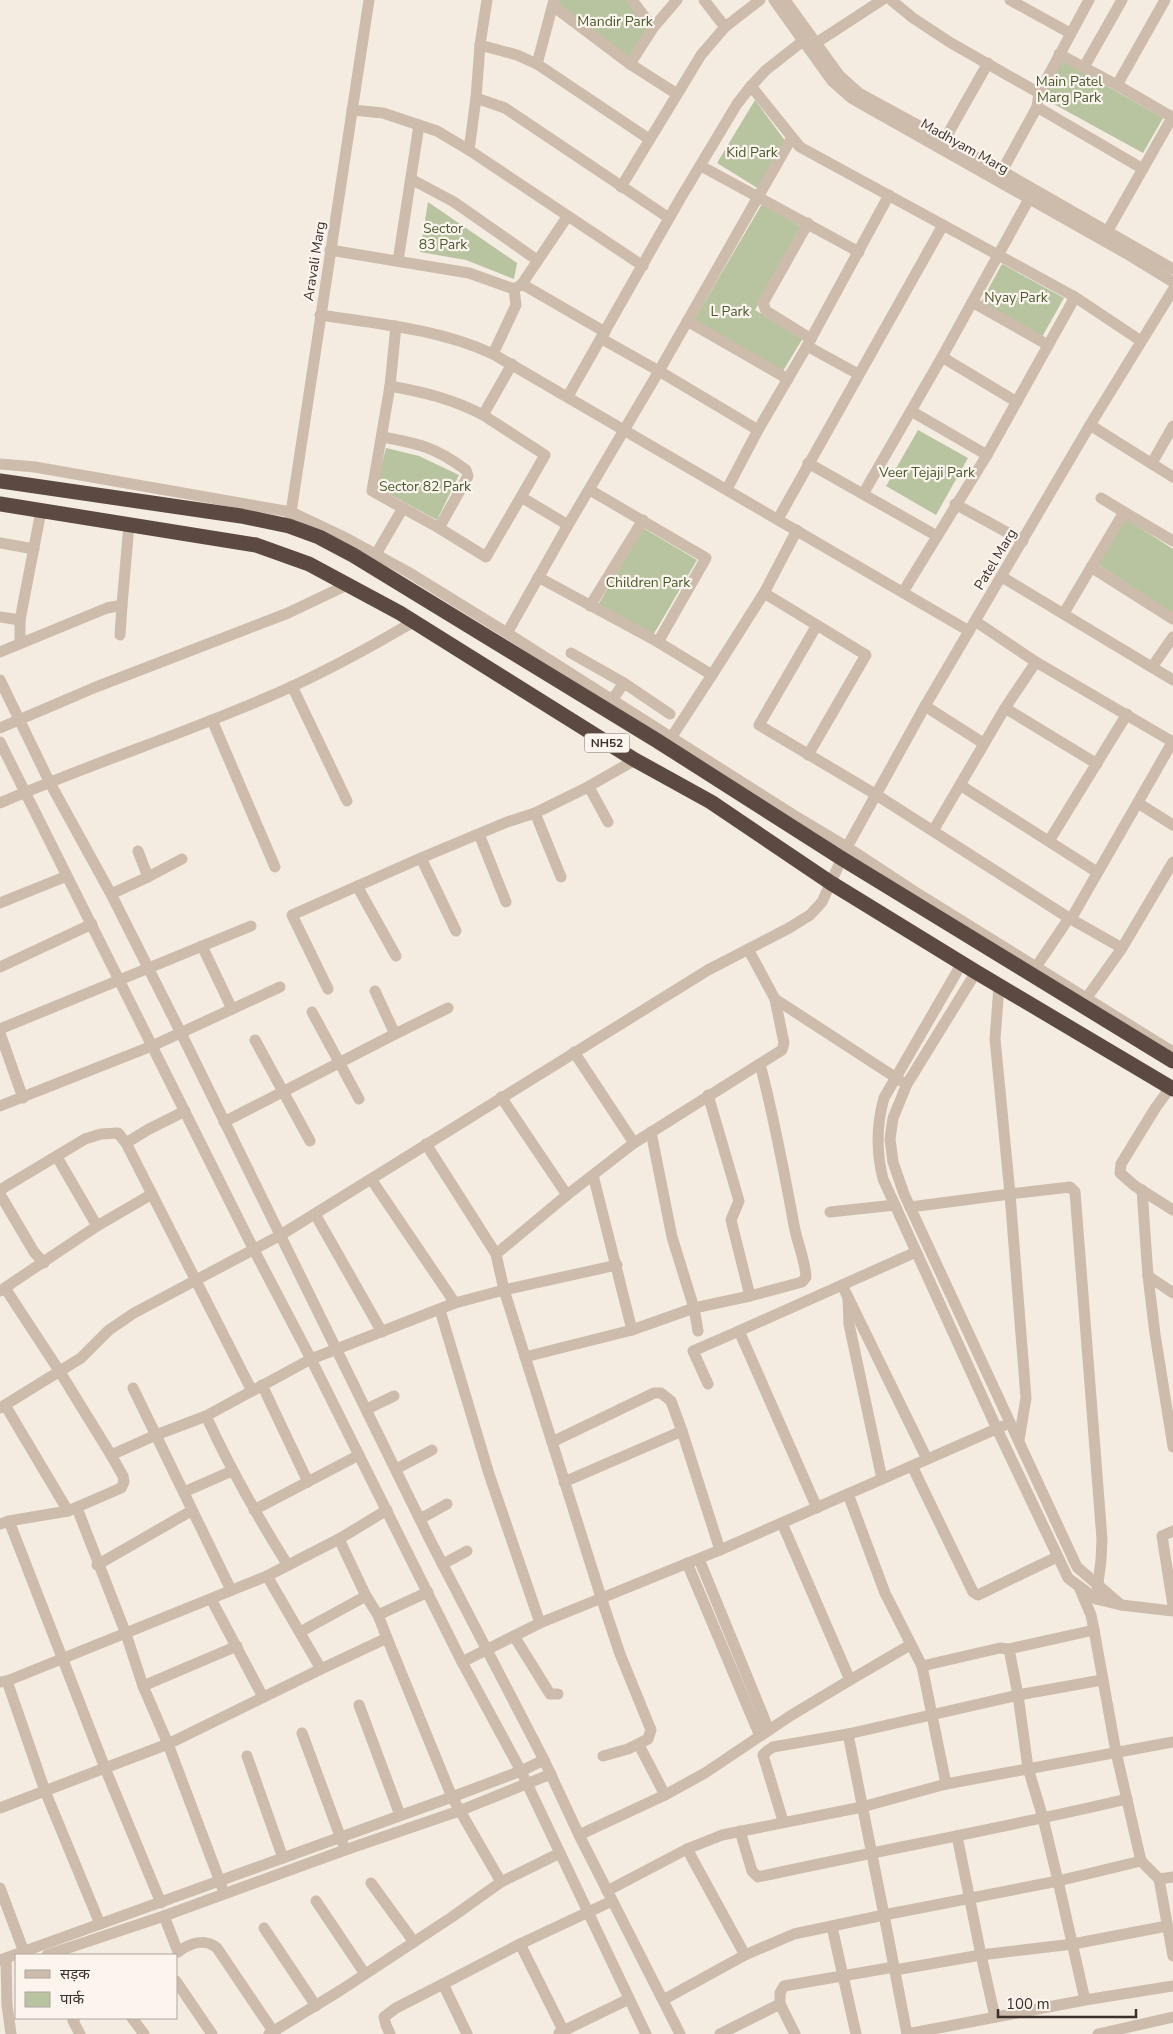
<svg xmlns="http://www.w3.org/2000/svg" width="1173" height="2034" font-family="'Nunito Sans','Noto Sans Devanagari',sans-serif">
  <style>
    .green { fill: #b8c4a0 }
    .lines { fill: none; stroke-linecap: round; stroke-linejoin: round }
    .minor { stroke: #cdbbac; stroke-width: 11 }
    .highway { stroke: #5c4a42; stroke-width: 15 }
    .labels { text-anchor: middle; stroke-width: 4.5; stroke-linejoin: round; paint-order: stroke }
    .shield { fill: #fbf5ee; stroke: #756b66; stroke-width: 1 }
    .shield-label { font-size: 12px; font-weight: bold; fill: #3b302b }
    .park-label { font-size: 14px; fill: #4a5a2e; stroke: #fbf5ee }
    .street-label { font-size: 14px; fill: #3b302b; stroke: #fbf5ee }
  </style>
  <rect width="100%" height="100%" fill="#f4ebe1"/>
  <g class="green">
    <polygon points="554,0 631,0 653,28 630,64"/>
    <polygon points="1060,59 1163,118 1143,153 1041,97"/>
    <polygon points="755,100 786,142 759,189 717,163"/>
    <polygon points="428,202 517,263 514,279 466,260 420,252"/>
    <polygon points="762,204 803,228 755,310 803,338 783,371 694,320"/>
    <polygon points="1002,264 1064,298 1042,337 981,302"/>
    <polygon points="918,430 968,458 936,515 886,486"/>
    <polygon points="386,448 419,456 459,475 437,520 376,487"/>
    <polygon points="1125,518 1173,549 1173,614 1097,564"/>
    <polygon points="643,528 697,560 652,637 598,605"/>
  </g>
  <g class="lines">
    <g class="minor">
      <polyline points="632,0 653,28"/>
      <polyline points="704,0 725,27"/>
      <polyline points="774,0 832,81 851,98 1129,255 1173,282"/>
      <polyline points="785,0 839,75 859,93 1002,171 1173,269"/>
      <polyline points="891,0 913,18 951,43 1039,93"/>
      <polyline points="1010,0 1070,33"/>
      <polyline points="553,6 630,64 677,94"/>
      <polyline points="816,43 882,0"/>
      <polyline points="480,45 517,55 537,64 649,139"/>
      <polyline points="1059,54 1117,85 1172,117"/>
      <polyline points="537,64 554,0"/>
      <polyline points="630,64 653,28 677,0"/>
      <polyline points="1084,67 1122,0"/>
      <polyline points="1117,85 1165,0"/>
      <polyline points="751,86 800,147 1075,297 1141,341"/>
      <polyline points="476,98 505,108 669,218"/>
      <polyline points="1037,107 1143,169"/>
      <polyline points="352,110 383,113 437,131 469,150 643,266"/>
      <polyline points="945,139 988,63"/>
      <polyline points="469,150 476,98 480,45 487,0"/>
      <polyline points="701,166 859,252"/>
      <polyline points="1002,171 1037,107 1039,93 1089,0"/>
      <polyline points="411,179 454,202 537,260"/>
      <polyline points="621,187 701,55 725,27 760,0"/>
      <polyline points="808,223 763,303 766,311 811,339"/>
      <polyline points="1107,232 1173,116"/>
      <polyline points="330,250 469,273 514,289 516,305 493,354"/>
      <polyline points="398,261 419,125"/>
      <polyline points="522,284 605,332"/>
      <polyline points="516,288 522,284 567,217"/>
      <polyline points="972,302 1048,345"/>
      <path d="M320 315C379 324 439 329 493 354L969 631"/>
      <polyline points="687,321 788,379"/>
      <polyline points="396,326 390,386 372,491 439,528 486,557 521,497"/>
      <polyline points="602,339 659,371 791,139"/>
      <polyline points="807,346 858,374"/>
      <polyline points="942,357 1017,402"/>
      <path d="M390 386C423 392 453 399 483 415L512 364"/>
      <polyline points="568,396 680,199 737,104 751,86 766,70 808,37"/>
      <polyline points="911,411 987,455"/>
      <polyline points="483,415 545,455 521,497 568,525 659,371 758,430"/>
      <polyline points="1090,425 1173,477"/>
      <path d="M383 437C420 444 435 447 466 470L468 476 439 528"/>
      <polyline points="808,463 937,536"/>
      <polyline points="1152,463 1173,426"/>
      <polyline points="0,464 35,467 291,512 346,538 408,572 507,633 795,816 847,847 920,895 1173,1052"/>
      <polyline points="727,489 758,430 807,346 889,195"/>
      <polyline points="590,490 706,558 658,642"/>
      <polyline points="863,494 942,357 1029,199"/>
      <polyline points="1101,498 1124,512"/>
      <polyline points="955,504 1023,541"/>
      <polyline points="290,519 369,0"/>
      <polyline points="778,519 943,225"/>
      <polyline points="0,543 34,549"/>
      <polyline points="376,554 403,508"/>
      <polyline points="1091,567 1173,619"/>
      <polyline points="538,577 658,642 712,675 671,738"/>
      <polyline points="1002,577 1173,680"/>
      <polyline points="903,592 987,455 1075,297"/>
      <polyline points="764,593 866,655 808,755"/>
      <polyline points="590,606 643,520"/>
      <polyline points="1064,613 1124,512 1173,541"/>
      <polyline points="0,617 20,620"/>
      <polyline points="975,621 1036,662 1173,742"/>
      <polyline points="817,625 759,725 875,794 1069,918 1122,948"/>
      <polyline points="507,633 568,525"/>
      <polyline points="120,635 122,605"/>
      <polyline points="20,643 20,620 41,511"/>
      <polyline points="0,652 107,608 122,605 129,525"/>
      <polyline points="571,653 624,683 612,700"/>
      <polyline points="1152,667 1173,637"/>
      <polyline points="712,675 764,593 797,530"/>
      <polyline points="0,680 50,783 111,894 181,1033 431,1542 544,1760 579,1835 680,2034"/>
      <polyline points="624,683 670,714"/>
      <polyline points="292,686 347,801"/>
      <polyline points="925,706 983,743"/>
      <polyline points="1005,708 1097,764"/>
      <polyline points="212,720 275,867"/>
      <polyline points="0,728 96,687 288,613 349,584"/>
      <polyline points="0,742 254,1250 311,1359 462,1662 521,1771 560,1853"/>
      <polyline points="960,785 1097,872"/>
      <polyline points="589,787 608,822"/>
      <path d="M0 803C96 761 197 730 293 686 334 667 374 645 413 622"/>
      <polyline points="1138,803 1173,825"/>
      <polyline points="535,813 561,877"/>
      <polyline points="933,831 1005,708 1036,662"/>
      <polyline points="479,834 506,902"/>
      <polyline points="1049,841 1127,714"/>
      <polyline points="421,858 456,931"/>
      <polyline points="148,877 182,859"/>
      <polyline points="357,886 396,956"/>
      <polyline points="111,894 148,877 138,851"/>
      <polyline points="0,903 67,876"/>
      <polyline points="1071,919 1173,741"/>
      <polyline points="202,946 232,1009"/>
      <path d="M962 963 884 1098C876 1126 876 1151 883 1179L997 1429 1068 1578 1096 1599 1121 1605 1173 1611"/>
      <polyline points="0,967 92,924"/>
      <polyline points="1036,967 1069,918"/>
      <polyline points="976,972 907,1084 893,1118 890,1139 893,1162 904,1194 1077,1567 1121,1605"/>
      <polyline points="328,989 292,915 421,858 507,822 535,813 584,789 635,760"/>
      <polyline points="775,999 901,1081"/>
      <polyline points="1083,1003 1122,948 1173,862"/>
      <polyline points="312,1012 359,1099"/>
      <polyline points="0,1029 251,926"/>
      <polyline points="0,1033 23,1098"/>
      <polyline points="395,1034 448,1008"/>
      <polyline points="255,1040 310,1141"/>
      <polyline points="574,1052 634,1143"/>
      <polyline points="1170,1088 1156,1107 1121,1164 1120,1173 1135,1186 1173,1210"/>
      <polyline points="708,1095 739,1201 731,1220 750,1296"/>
      <polyline points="501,1097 567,1195"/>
      <polyline points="0,1106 152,1046 280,987"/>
      <polyline points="224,1122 395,1034 375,991"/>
      <polyline points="126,1143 149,1129 185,1111"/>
      <polyline points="426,1144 496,1254 504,1290 601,1597 620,1654 651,1730 648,1739 628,1749 603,1756"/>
      <polyline points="371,1179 455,1303"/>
      <polyline points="0,1190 85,1139 101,1134 118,1133 126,1143 252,1391"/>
      <polyline points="1142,1190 1148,1276 1155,1334 1173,1447"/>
      <polyline points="0,1194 34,1252 44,1263"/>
      <polyline points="910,1207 1010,1194 995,1039 999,986"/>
      <polyline points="830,1212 895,1205"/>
      <polyline points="315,1214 382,1332"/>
      <polyline points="97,1226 152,1194"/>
      <polyline points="496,1254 567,1195 634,1143 782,1050 784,1043 775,999 748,949"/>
      <polyline points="1148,1276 1173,1293"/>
      <polyline points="842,1285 927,1459"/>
      <polyline points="0,1291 97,1226 57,1157"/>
      <polyline points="848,1299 849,1324 882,1479"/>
      <polyline points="440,1310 489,1474 540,1623"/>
      <polyline points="632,1330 694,1308 672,1237 651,1132"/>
      <path d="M698 1331 694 1308 750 1296 802 1282 806 1277C805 1259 797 1243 794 1225 784 1171 774 1117 760 1064"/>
      <polyline points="739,1331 916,1252"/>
      <polyline points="525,1357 632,1330 593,1175"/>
      <polyline points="708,1384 693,1351 739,1331 817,1508"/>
      <polyline points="262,1385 308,1482"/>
      <polyline points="133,1388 231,1590"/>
      <polyline points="5,1405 68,1511"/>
      <polyline points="0,1408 81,1358 109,1330 134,1313 279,1236 708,970 789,928 810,915 822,902 847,847 925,706 1090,425 1173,290"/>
      <polyline points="367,1409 394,1396"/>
      <path d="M206 1416C230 1468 257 1516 287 1564"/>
      <polyline points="1019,1440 1026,1398 1010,1194 1070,1187 1075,1192 1102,1539 1101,1560 1096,1599"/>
      <polyline points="552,1442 654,1393 661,1393 671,1401 682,1431 720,1550"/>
      <polyline points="111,1455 156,1435 206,1416 311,1359 455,1303 504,1290 617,1265"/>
      <polyline points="912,1466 973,1592 978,1595 1057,1557"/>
      <polyline points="396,1469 432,1450"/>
      <polyline points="564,1482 682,1431"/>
      <polyline points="184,1492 232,1471"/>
      <polyline points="848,1494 885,1593 922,1666 946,1784"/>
      <polyline points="77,1508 126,1634 143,1686 168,1744 222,1887"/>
      <polyline points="254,1510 359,1455"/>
      <polyline points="420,1519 447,1504"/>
      <polyline points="9,1521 105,1768 161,1903"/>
      <polyline points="782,1523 850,1680 910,1645"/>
      <polyline points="0,1524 9,1521 68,1511 121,1488 124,1482 123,1476 111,1455 60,1372 5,1288"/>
      <polyline points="1173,1531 1162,1536 1173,1606"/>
      <polyline points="339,1539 366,1596 378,1615 428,1592"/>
      <polyline points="699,1559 769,1730"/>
      <polyline points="687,1563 760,1736"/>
      <polyline points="443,1564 467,1551"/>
      <polyline points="97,1565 191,1511"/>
      <polyline points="267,1576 321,1669 387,1638 378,1615"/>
      <polyline points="1080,1589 1091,1615 1094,1630"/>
      <polyline points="211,1599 263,1697"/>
      <polyline points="300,1632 366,1596"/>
      <polyline points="514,1636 550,1694 558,1694"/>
      <polyline points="387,1638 452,1797 501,1882"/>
      <polyline points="462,1662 540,1623 720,1550 1003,1426"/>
      <polyline points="922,1666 1000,1648 1009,1649 1094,1630 1116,1752 1141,1861 1058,1881 1085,2000"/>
      <polyline points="7,1681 45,1791 100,1924"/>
      <polyline points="0,1682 7,1681 267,1576 339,1539 387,1510"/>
      <polyline points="143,1686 237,1646"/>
      <polyline points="359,1705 400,1815"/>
      <polyline points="302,1733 343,1844"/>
      <polyline points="247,1756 283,1858"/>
      <polyline points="665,1795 705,1773 790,1716 850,1680"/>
      <polyline points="0,1808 168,1744 321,1669"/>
      <polyline points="783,1821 763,1755 767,1751 773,1747 848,1734"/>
      <path d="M740 1831 752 1871 758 1877C881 1850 1004 1828 1127 1799"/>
      <polyline points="579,1835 665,1795 639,1745"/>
      <polyline points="687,1849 745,1955"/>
      <polyline points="1141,1861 1159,1879"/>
      <polyline points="1173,1877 1159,1879 1173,1956"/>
      <polyline points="371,1883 414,1942"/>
      <polyline points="0,1888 24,1952"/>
      <polyline points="607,1891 687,1849 722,1835 862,1807 946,1784 1173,1742"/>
      <polyline points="316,1901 365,1974"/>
      <path d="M164 1916 178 1952C190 1943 205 1938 217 1948L275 2034"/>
      <polyline points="832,1927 856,2034"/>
      <polyline points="264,1928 316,2006"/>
      <polyline points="520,1944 565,2034"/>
      <polyline points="47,1955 164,1916 345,1850 459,1811 551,1774"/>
      <polyline points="6,1959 7,2005 11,2034"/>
      <polyline points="0,1960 452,1797 521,1771 544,1760"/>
      <polyline points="895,1970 981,1955 957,1836"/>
      <polyline points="176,1981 212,2034"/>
      <polyline points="663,2000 745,1955 794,1934 884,1915 848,1734 1018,1695 1102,1680"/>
      <polyline points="780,2004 795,2034"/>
      <polyline points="995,2017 981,1955 1073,1944 1167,1926"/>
      <polyline points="75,2018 73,2021 80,2034"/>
      <polyline points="132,2018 144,2034"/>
      <polyline points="559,2033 629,1999"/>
      <polyline points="269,2034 341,1990 452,1917 501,1882 560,1853 646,2034"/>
      <polyline points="390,2034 386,2025 384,2017 396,2008 443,1984"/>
      <polyline points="467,2034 443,1984 520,1944 612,1901"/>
      <polyline points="720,2034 780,2004 780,1993 784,1986 894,1967"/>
      <polyline points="907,2034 884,1915 1058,1881 1043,1818 1028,1768 1018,1695 1009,1649"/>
      <polyline points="907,2034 1085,2000 1173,1986"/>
      <polyline points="1098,2034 1173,2017"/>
    </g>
    <g class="highway">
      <polyline points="0,481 241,516 289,526 319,537 353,555 656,740 841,858 1173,1061"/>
      <polyline points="0,504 256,545 309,564 400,613 635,760 711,802 831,883 976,972 1173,1089"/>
    </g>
  </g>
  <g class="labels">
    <rect class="shield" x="584.5" y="733.5" width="45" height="19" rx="4"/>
    <g class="shield-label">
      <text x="607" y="747">NH52</text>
    </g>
    <g class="park-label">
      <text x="615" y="26">Mandir Park</text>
      <text x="1069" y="86">Main Patel<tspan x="1069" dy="16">Marg Park</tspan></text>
      <text x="752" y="157">Kid Park</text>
      <text x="443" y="233">Sector<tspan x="443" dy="16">83 Park</tspan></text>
      <text x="1016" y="302">Nyay Park</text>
      <text x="730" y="316">L Park</text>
      <text x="927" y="477">Veer Tejaji Park</text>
      <text x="425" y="491">Sector 82 Park</text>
      <text x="648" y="587">Children Park</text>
    </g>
    <g class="street-label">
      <text transform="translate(965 146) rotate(29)" y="5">Madhyam Marg</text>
      <text transform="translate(314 261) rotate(-81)" y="5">Aravali Marg</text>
      <text transform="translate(995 559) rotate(-59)" y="5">Patel Marg</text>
    </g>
  </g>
  <rect x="15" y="1954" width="162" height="65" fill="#fbf5ee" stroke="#aea6a0"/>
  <rect x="25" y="1970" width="25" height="8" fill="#cdbbac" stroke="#aea6a0"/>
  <text x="60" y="1979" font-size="15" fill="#3b302b">सड़क</text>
  <rect x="25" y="1992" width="25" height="15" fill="#b8c4a0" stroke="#aea6a0"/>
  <text x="60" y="2004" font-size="15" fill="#3b302b">पार्क</text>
  <path d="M998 2009v8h138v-8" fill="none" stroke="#3b302b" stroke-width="2.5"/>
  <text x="1006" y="2009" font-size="15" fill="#3b302b" stroke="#fbf5ee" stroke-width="4" paint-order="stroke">100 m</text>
</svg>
